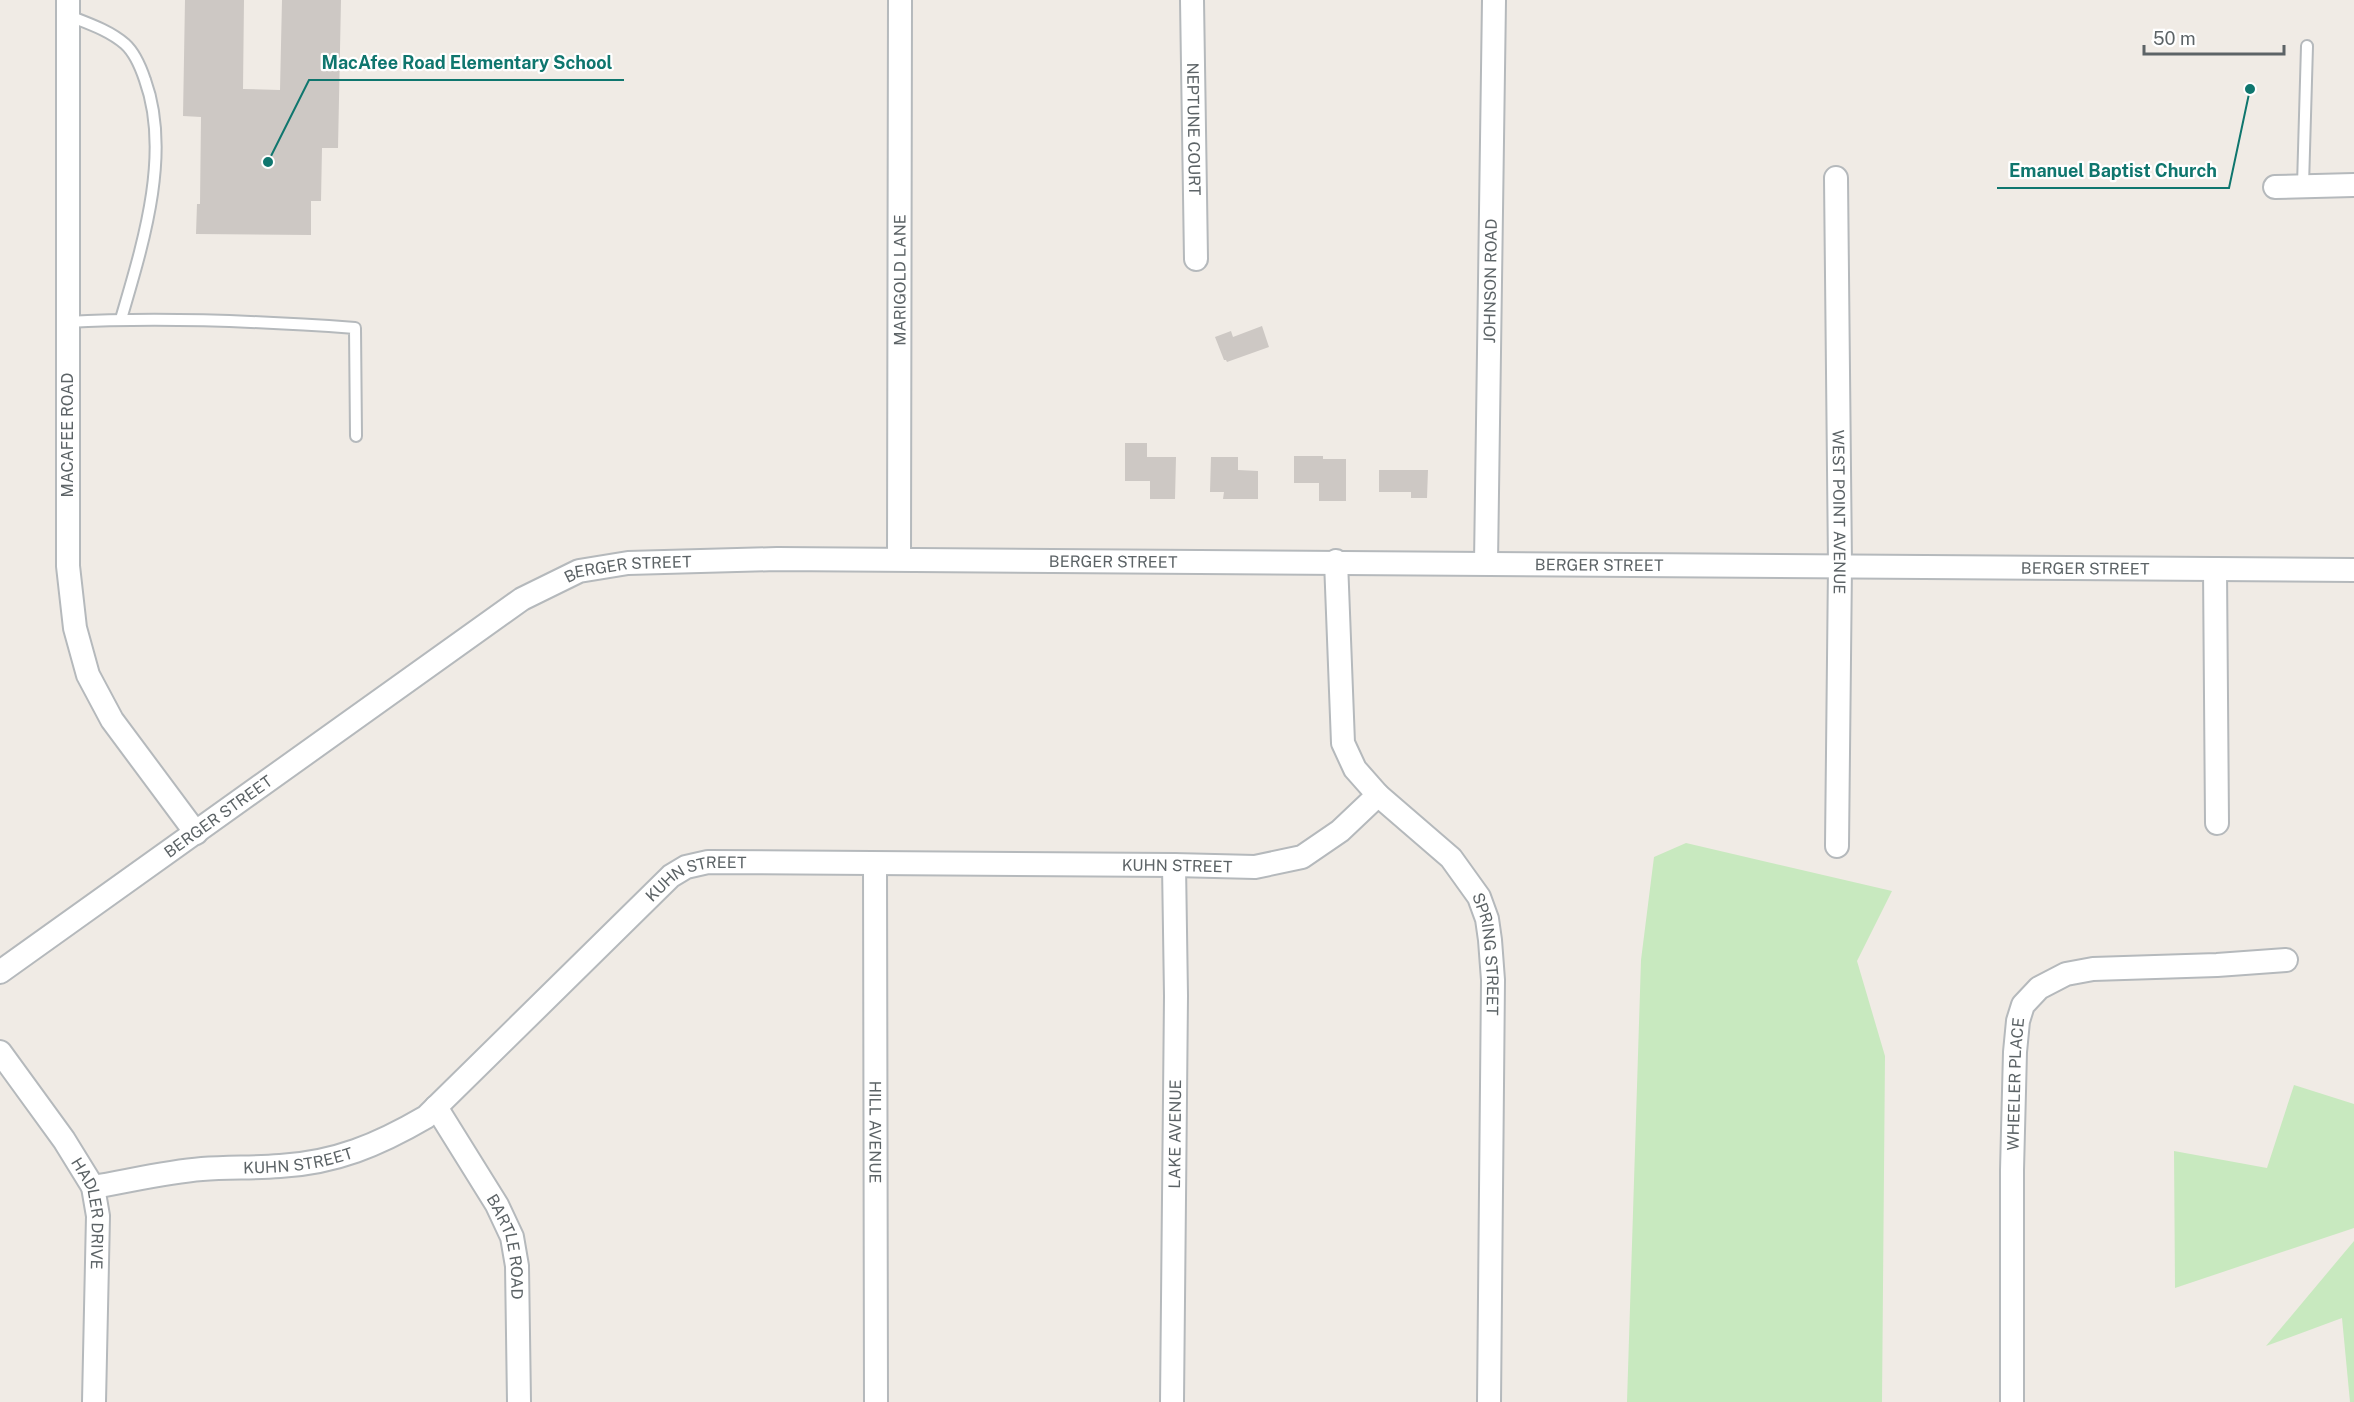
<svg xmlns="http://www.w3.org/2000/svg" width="2354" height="1402" font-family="'Public Sans',sans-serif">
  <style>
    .green { fill: #c8e9bf }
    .building { fill: #cdc8c4 }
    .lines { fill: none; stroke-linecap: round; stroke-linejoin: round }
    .service-casing { stroke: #b5b9bc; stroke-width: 14 }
    .minor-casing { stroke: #b5b9bc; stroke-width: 26 }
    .service { stroke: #fff; stroke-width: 10 }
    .minor { stroke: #fff; stroke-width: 22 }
    .labels { text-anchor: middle; stroke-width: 4.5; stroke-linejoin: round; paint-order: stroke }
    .street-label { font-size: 16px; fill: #5c6366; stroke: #fff }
    .leader { fill: none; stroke: #0f766e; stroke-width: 2 }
    .callout-dot { fill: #0f766e; stroke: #fff; stroke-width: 2 }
    .callout-label { font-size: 18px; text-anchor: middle; font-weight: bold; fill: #0f766e; stroke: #fff; stroke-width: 4.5; stroke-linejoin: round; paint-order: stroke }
  </style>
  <rect width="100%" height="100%" fill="#f0ebe5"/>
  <g class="green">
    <polygon points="1686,843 1892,891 1857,961 1885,1056 1882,1402 1627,1402 1641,960 1654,857"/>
    <polygon points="2294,1085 2354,1104 2354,1228 2175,1288 2174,1151 2267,1168"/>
    <polygon points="2354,1241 2354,1402 2350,1402 2342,1318 2266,1346"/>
  </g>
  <g class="building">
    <polygon points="185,0 244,0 243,89 280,90 282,0 341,0 338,148 322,148 321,201 311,201 311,235 196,234 197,204 200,204 201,117 183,116"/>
    <polygon points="1262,326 1269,347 1227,362 1226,360 1224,360 1215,337 1231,331 1233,337"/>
    <polygon points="1125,443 1147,443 1147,457 1176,457 1175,499 1150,499 1150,481 1125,481"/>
    <polygon points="1294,456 1323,456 1323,459 1346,459 1346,501 1319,501 1319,483 1294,483"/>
    <polygon points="1211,457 1238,457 1238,470 1258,471 1258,499 1223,499 1224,492 1210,492"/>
    <polygon points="1379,470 1428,470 1427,498 1411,498 1411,492 1379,492"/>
  </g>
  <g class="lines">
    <g class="service-casing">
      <g id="service">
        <path d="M67 15C87 23 109 30 125 44 135 53 141 68 145 80 172 154 142 247 121 319"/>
        <polyline points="2303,185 2307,46"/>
        <path d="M67 322C162 317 260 321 355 328L356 436"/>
      </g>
    </g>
    <g class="minor-casing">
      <g id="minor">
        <polyline points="68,0 68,566 75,628 88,675 112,720 196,833"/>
        <path id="s1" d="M1192 0 1196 259"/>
        <path id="s2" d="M1836 178 1840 565 1837 846"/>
        <polyline points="2275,187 2354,185"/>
        <path id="s3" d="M899 559 900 0"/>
        <path id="s4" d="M1336 561 1343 743 1355 769 1378 795 1451 858 1479 897 1487 919 1490 940 1493 980 1489 1402"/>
        <path id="s5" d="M1486 563 1494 0"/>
        <polyline points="2215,569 2217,823"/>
        <path id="s6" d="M875 864 876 1402"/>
        <path id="s7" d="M0 972 522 599 579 571 628 563 777 559 2354 570"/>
        <path id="s8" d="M0 1052 64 1140 93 1187 98 1216 94 1402"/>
        <path id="s9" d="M436 1107 497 1205 512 1237 517 1266 519 1402"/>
        <path id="s10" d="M93 1187C129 1181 166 1172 202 1169 228 1167 254 1168 280 1166 335 1163 378 1145 426 1117L671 876 686 867 708 862 1174 865 1255 867 1302 857 1340 831 1378 795"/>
        <path id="s11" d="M1172 1402 1176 996 1174 865"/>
        <path id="s12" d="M2012 1402V1170L2015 1052 2018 1021 2023 1005 2039 988 2066 974 2093 969 2217 965 2286 960"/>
      </g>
    </g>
    <use href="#service" class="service"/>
    <use href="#minor" class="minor"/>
  </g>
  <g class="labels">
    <g class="street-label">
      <text dy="6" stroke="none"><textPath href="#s1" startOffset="129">NEPTUNE COURT</textPath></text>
      <text dy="6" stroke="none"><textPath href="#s3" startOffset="279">MARIGOLD LANE</textPath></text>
      <text dy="6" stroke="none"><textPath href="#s5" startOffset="282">JOHNSON ROAD</textPath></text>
      <text transform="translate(67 435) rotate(-90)" y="6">MACAFEE ROAD</text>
      <text dy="6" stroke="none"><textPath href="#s2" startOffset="334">WEST POINT AVENUE</textPath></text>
      <text dy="6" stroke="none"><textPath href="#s7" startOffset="1240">BERGER STREET</textPath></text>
      <text dy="6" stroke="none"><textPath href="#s7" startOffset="1726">BERGER STREET</textPath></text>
      <text dy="6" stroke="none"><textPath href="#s7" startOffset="2212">BERGER STREET</textPath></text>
      <text dy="6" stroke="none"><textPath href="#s7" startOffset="754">BERGER STREET</textPath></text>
      <text dy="6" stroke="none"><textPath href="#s7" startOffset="268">BERGER STREET</textPath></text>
      <text dy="6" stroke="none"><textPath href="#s10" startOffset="1197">KUHN STREET</textPath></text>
      <text dy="6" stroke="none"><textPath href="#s10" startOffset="711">KUHN STREET</textPath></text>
      <text dy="6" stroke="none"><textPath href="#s4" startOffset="448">SPRING STREET</textPath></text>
      <text dy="6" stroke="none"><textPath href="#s12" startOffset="318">WHEELER PLACE</textPath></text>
      <text dy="6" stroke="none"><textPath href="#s6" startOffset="268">HILL AVENUE</textPath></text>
      <text dy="6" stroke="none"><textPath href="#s11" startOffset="268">LAKE AVENUE</textPath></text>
      <text dy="6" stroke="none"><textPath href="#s10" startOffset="207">KUHN STREET</textPath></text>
      <text dy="6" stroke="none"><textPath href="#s8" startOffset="189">HADLER DRIVE</textPath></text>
      <text dy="6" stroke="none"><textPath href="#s9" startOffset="159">BARTLE ROAD</textPath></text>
    </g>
  </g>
  <path class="leader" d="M268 162L309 80H624M2250 89L2229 188H1997"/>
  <g class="callout-dot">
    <circle cx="268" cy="162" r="6"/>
    <circle cx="2250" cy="89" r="6"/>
  </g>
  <g class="callout-label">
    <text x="467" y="69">MacAfee Road Elementary School</text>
    <text x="2113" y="177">Emanuel Baptist Church</text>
  </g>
  <path d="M2144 45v9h140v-9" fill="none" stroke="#5c6366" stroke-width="3"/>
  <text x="2153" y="45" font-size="18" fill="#5c6366" stroke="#ffffff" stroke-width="4.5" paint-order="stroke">50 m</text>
</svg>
